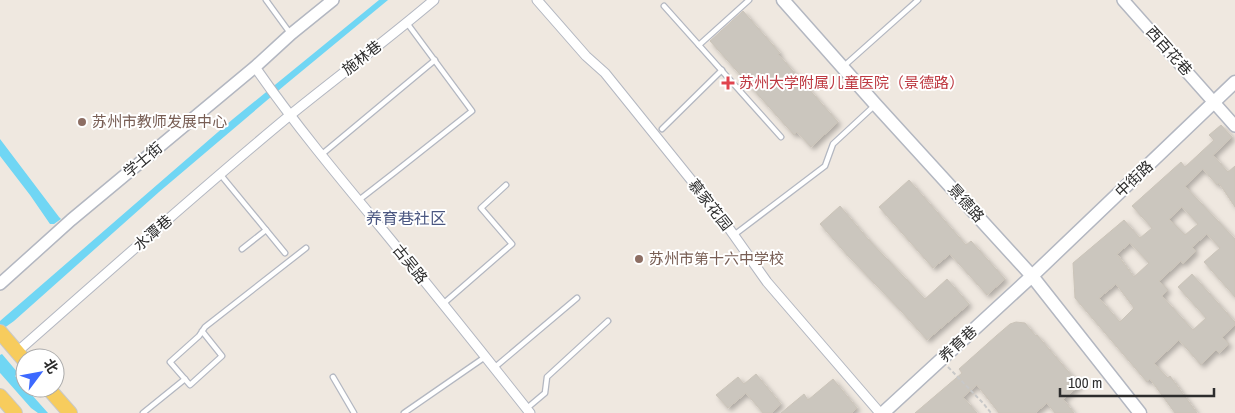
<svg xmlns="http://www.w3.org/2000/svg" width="1235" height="413" font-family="'Archivo Narrow','Noto Sans SC',sans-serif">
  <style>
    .water { fill: #70d6f4 }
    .building { fill: #cbc6be; stroke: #cbc4b9; fill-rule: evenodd; filter: url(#shadow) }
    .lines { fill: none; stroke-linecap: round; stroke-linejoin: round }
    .service-casing { stroke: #b3b7c1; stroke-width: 7 }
    .minor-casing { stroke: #b3b7c1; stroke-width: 11 }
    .tertiary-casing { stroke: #b3b7c1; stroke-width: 14 }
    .secondary-casing { stroke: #b3b7c1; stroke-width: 15 }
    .primary-casing { stroke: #c8c8c8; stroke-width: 16 }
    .path { stroke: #c8c8c8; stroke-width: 2; stroke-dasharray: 4 2.5; stroke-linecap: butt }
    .service { stroke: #fff; stroke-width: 4.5 }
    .minor { stroke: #fff; stroke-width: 9 }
    .tertiary { stroke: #fff; stroke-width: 11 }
    .secondary { stroke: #fff; stroke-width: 12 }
    .primary { stroke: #f7cc5d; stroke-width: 14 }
    .health-dot { fill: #e0444e; stroke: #fff; stroke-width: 2 }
    .education-dot { fill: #8d6e63; stroke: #fff; stroke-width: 2 }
    .labels { text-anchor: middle; stroke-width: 4; stroke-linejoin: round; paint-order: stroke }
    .street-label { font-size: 15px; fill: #2d2d2d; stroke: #fff }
    .health-label { font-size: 15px; fill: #be3a42; stroke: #fff; text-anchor: start }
    .education-label { font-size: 15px; fill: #785e54; stroke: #fff; text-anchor: start }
    .neighbourhood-label { font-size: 16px; fill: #4b5781; stroke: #fff }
  </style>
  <defs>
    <filter id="shadow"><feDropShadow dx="3" dy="3" stdDeviation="2.5" flood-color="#0004"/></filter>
  </defs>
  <rect width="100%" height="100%" fill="#efe8e0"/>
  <g class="water">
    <polygon points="379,0 388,0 285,85 159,192 14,321 0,331 0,321 233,119"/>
    <polygon points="0,139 59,217 61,219 54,224 50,224 30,195 0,156"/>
    <polygon points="2,354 18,373 15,376 48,413 38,413 31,408 1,374 0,373 0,355"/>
  </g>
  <g class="building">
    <polygon points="743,11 780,53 778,54 838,122 811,147 797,132 794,135 710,41"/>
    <path d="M1221 125 1232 137 1213 155 1228 172 1235 166V207L1219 183 1217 185 1203 169 1185 186 1235 239V297L1204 262 1220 248 1207 234 1192 247 1196 251 1183 264 1181 261 1159 281 1168 290 1162 296 1193 330 1206 318 1178 287 1192 274 1235 322V325L1222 337 1229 344 1219 353 1216 350 1201 365 1179 340 1154 363 1168 378 1170 376 1197 413H1175L1150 379 1147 382 1075 298 1073 263 1124 220 1140 238 1152 228 1132 206 1181 162 1185 167 1214 140 1209 135ZM1182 207 1198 224 1185 235 1169 219ZM1130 243 1149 263 1134 277 1117 254ZM1116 284 1134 308 1120 322 1099 298Z"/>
    <polygon points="909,180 966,245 971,241 1005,279 987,295 950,254 933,268 879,207"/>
    <polygon points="840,206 868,239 925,299 947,279 969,304 927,340 901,311 848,256 820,224"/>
    <polygon points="1016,322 1025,323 1036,336 1037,335 1080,385 1063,399 1074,413 1055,413 1047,403 1035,413 999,413 977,385 963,397 977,413 915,413 962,373 959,369 996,336 1010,324"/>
    <polygon points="756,374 781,404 771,413 763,413 746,393 728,408 716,395 738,377 744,384"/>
    <polygon points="833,379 857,408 851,413 781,413 804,394 808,400"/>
  </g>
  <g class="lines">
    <g class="service-casing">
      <g id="service">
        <polyline points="266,0 290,33"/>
        <polyline points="664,6 781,137"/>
        <polyline points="699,45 749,0"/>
        <polyline points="844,66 918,0"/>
        <polyline points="662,129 722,70"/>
        <polyline points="321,155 435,60"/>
        <polyline points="220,174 285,253"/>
        <polyline points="359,200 395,172 472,111 407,23"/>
        <polyline points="734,235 825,166 833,144 874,106"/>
        <polyline points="242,249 266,230"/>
        <polyline points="443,304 512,244 481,208 506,185"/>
        <polyline points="202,331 222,356 190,385 170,362 199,336 205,327 306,248"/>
        <polyline points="494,368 577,298"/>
        <polyline points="333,377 354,413"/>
        <polyline points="526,409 545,393 547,377 608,321"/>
        <polyline points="143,413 185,379"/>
        <polyline points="404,413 485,357"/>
      </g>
    </g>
    <g class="minor-casing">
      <g id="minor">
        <polyline points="537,0 586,56 605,73 721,217 767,282 880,413"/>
        <path d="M255 67C294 123 338 176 382 229 432 290 481 351 530 413"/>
        <path d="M17 352C107 273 197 192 289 116 337 77 387 40 434 0"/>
      </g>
    </g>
    <g class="tertiary-casing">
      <g id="tertiary">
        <polyline points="1123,0 1235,126"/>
        <polyline points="0,284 71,220 255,67 291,34 333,0"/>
      </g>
    </g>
    <g class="secondary-casing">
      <g id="secondary">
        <polyline points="783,0 876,105 1032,276 1140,413"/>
        <polyline points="883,413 1032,276 1235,82"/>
      </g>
    </g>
    <g class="primary-casing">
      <g id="primary">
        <polyline points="0,332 25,361"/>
        <polyline points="48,388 70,413"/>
        <polyline points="0,396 15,413"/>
      </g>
    </g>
    <polyline class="path" points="948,367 983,403 991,413"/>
    <use href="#service" class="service"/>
    <use href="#minor" class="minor"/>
    <use href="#tertiary" class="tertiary"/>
    <use href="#secondary" class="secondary"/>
    <use href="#primary" class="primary"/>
  </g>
  <path class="health-dot" d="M725.5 75.5h5v5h5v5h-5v5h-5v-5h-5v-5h5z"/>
  <g class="education-dot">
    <circle cx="82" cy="122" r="5"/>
    <circle cx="639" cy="259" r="5"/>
  </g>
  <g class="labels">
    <g class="street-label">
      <text transform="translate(1169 51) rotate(48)" y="5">西百花巷</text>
      <text transform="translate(362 58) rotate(-38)" y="5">施林巷</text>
      <text transform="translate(143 160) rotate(-40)" y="5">学士街</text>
      <text transform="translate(1134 179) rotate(-43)" y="5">中街路</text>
      <text transform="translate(966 203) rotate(48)" y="5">景德路</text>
      <text transform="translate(710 205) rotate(52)" y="5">慕家花园</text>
      <text transform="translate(153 233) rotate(-41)" y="5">水潭巷</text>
      <text transform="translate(410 264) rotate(51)" y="5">古吴路</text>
      <text transform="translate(958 344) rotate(-43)" y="5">养育巷</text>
    </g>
    <g class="health-label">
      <text x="739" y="88">苏州大学附属儿童医院（景德路）</text>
    </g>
    <g class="education-label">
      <text x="92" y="127">苏州市教师发展中心</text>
      <text x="649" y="264">苏州市第十六中学校</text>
    </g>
    <g class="neighbourhood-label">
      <text x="406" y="224">养育巷社区</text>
    </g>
  </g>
  <g transform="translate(40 373) rotate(58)"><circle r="24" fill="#ffffff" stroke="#ababab"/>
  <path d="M0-4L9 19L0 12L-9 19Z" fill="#3d69ff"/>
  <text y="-8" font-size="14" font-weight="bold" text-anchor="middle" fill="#2d2d2d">北</text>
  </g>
  <path d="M1060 388v8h154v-8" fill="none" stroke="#2d2d2d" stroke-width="2.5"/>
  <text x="1068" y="388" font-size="15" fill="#2d2d2d" stroke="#ffffff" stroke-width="4" paint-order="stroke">100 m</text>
</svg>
